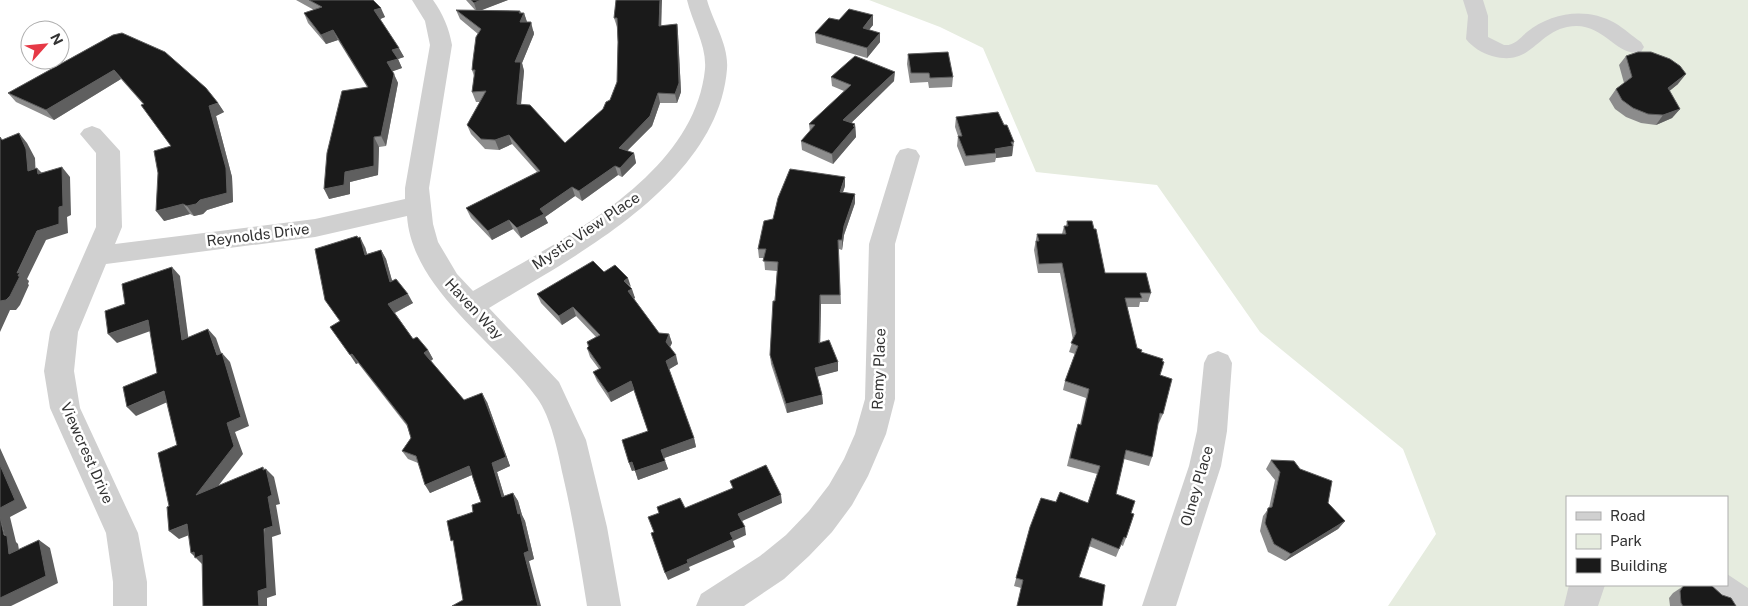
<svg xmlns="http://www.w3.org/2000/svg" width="1748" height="606" font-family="'Public Sans',sans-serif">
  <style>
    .green { fill: #e6ecdf; fill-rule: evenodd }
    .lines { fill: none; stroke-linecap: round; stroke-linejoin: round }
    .minor { fill: #d0d0d0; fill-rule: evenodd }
    .wall { fill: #8c8c8c }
    .shaded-wall { fill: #5f5f5f }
    .building { fill: #1a1a1a; stroke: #5f5f5f }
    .labels { text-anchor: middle; stroke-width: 5; stroke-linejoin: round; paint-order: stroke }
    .street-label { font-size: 15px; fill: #333; stroke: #fff }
  </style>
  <rect width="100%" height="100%" fill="#fff"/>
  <path class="green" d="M869 0H1748V606H1388L1436 534 1403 449 1260 332 1157 185 1036 172 983 48 940 27ZM1567 497H1727V585H1567Z"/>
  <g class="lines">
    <g class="minor">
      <path d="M412 0H433C443 14 449 28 452 45L429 188 433 224 438 242 457 274 473 291C557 242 694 178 705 69 707 46 692 22 687 0H707C713 22 729 45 727 69 718 183 575 256 489 308L559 382 586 440 607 527 621 606H587C580 562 573 519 563 476 558 452 551 417 537 398 496 342 412 289 407 216L315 237 106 264 78 332 74 371 80 408 138 533 147 582V606H113V582L106 533 50 408 44 371 50 332 96 227V153L80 134 84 129 92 126 100 129 120 151 122 227 115 244 315 219 405 199V188L430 45 425 21Z"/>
      <path d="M1463 0H1483L1488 16V37L1504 45C1514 46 1520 38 1527 32 1552 12 1587 7 1615 23 1625 29 1632 36 1641 42L1644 47 1641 52C1615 58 1603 19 1567 27 1535 34 1531 67 1492 56 1482 53 1472 47 1466 39L1468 16Z"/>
      <polygon points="908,148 916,150 920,156 895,244 895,399 886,434 868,476 852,505 832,532 809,556 784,579 744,606 696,606 701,594 760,556 786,535 809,511 829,485 844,459 855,434 865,399 869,244 896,156 900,150"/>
      <polygon points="1218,351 1228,355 1232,363 1227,431 1221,466 1176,606 1142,606 1189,466 1197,431 1204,363 1208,355"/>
      <path d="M1727 574 1748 588V606C1725 606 1707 606 1697 585H1727Z"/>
      <polygon points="1569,585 1605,585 1598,606 1564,606"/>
    </g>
  </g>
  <g class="wall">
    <polygon points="296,0 373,0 385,17 380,19 404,57 398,59 402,68 392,71 398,83 386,146 379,147 378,175 350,182 350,194 329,199 367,87 338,40 326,44 308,23 304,13 314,10"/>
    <polygon points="466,0 508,0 481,10 520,11 521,13 524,13 527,22 534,32 534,34 522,63 524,71 521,105 565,143 603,109 610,100 617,82 618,42 617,27 614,18 616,0 661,26 677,24 678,34 681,92 677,103 660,103 652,126 627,151 634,153 636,163 622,177 618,175 582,201 575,196 545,217 548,223 521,238 513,229 492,240 471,218 466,208 537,172 512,144 499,150 485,149 471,134 467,125 480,102 476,102 472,92 474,76 472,70 478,34 460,19 456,10 475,10"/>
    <polygon points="839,20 873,25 869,30 880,33 880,42 867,58 816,43 815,33"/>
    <polygon points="113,35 218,103 224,112 216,116 232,177 233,202 207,210 203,214 194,216 190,214 164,221 171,146 143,104 121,79 54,120 16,102 8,93"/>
    <polygon points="908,54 953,77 952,87 929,88 928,82 910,83 907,64"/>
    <polygon points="1626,56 1678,84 1669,91 1680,109 1672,118 1656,125 1641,123 1626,117 1615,109 1609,99 1616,89 1624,83 1619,65"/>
    <polygon points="831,77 894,81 851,123 855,124 856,137 833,164 802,150 801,141 810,132 809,124 844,91 832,86"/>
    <polygon points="956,117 1004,125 1014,142 1012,156 996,158 995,162 965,166 957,146 958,136 955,127"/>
    <polygon points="845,186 843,192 855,194 855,203 844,235 842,250 839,249 841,304 821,304 820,343 838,362 838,371 817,376 822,395 823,404 787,413 771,364 770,355 777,271 765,270 764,258 759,258 758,249 773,219"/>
    <polygon points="1067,221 1105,273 1151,293 1148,302 1140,302 1139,307 1127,307 1137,348 1160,375 1163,414 1159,423 1158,422 1152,457 1149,466 1124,459 1116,494 1131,513 1126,538 1123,546 1121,545 1116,557 1089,546 1021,588 1014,586 1030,527 1056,502 1088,502 1097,474 1067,466 1075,433 1078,424 1080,425 1086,398 1063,390 1065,381 1075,354 1069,352 1073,340 1060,273 1038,273 1034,250 1037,234 1062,234 1064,226 1066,226"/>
    <polygon points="365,247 367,254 381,250 386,259 392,281 413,303 395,313 413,339 428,350 433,359 431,361 464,400 487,402 510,466 497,472 504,496 513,493 518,501 522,515 525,521 534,559 529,561 463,600 473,512 481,502 472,475 430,493 418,463 408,459 402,451 411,438 407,426 358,363 356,364 340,321"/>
    <polygon points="604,272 630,287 635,298 634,299 659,333 669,334 672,343 670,347 678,364 669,369 694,438 696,447 664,458 668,469 638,480 635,470 632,471 629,463 648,431 634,390 611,402 597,381 593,372 599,369 590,357 587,348 588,347 587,342 596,337 576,316 562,325 541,303 537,294"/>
    <polygon points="1271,460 1328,503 1345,521 1338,529 1285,561 1268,552 1260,531 1263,516 1269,508 1275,480 1266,469"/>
    <polygon points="1685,585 1736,606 1670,606 1669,598 1673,593"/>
  </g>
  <g class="shaded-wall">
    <polygon points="481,0 508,0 477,12 474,3"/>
    <polygon points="660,0 662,0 661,35 659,26"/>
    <polygon points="381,8 385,17 378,20 374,10"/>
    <polygon points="520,11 522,17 524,13 527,22 520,22 519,13"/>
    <polygon points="873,15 873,25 863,37 863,28"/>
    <polygon points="531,22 534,34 522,63 524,71 520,114 517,104 515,62"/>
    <polygon points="677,24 678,34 681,92 677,103 675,94"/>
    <polygon points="333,30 338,40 326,44 321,35"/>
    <polygon points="880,33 880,42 867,58 867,48"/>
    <polygon points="399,48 404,57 398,59 402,68 391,72 387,62 392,50"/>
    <polygon points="114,70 121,79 54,120 46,110"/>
    <polygon points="895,72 894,81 844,130 843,120"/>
    <polygon points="394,74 398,83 386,146 381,136"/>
    <polygon points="1686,74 1678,84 1661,98 1668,88"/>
    <polygon points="658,93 660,103 652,126 621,157 619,148"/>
    <polygon points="218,103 224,112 216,116 232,177 233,202 207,210 203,214 194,216 187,206 200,200 209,106"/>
    <polygon points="1680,109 1672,118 1656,125 1663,115"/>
    <polygon points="855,124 856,137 833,164 832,154"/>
    <polygon points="19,133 27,143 35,158 36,180 28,171"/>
    <polygon points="509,135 512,144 499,150 495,140"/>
    <polygon points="374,137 379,147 378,175 350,182 350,194 329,199 324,189 345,172"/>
    <polygon points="1013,146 1012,156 996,158 996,153 995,149"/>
    <polygon points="634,153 636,163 622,177 620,168"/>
    <polygon points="615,166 618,175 582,201 579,191"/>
    <polygon points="62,167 70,177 71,215 67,217 68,233 46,240 27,279 29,281 28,284 29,285 20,305 16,310 10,310 0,332 0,301 17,273 37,231 59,207"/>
    <polygon points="37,168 46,177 38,174"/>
    <polygon points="845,177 845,186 840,201 840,192"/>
    <polygon points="572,187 575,196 545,217 548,223 521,238 517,228 540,209"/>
    <polygon points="855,194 855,203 844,235 842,250 842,240 844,226"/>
    <polygon points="183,204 190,214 164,221 156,211"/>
    <polygon points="509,220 513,229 492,240 488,231"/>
    <polygon points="357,236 361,242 360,237 365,247 370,264 365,255"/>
    <polygon points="381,250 386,259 395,291 390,282"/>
    <polygon points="172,267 180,276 190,350 182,340"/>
    <polygon points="628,278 631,287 624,281"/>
    <polygon points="632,289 635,298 631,300 628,291"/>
    <polygon points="408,294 413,303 394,313 388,304"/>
    <polygon points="820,295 821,304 820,352 819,343"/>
    <polygon points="573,307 576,316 562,325 559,316"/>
    <polygon points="148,320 156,329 117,343 108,334"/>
    <polygon points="208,329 216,338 225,364 217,355"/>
    <polygon points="669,334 672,343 668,351 666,342"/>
    <polygon points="428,350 433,359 429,362 424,353"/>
    <polygon points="222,353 230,362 249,426 235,432 243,454 205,503 196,495"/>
    <polygon points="352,354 358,363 356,364 350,355"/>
    <polygon points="676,355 678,364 668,370 666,361"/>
    <polygon points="838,362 838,371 816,377 815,368"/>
    <polygon points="631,381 634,390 611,402 608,393"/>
    <polygon points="164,391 172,400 136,416 127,407"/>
    <polygon points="482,393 487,402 510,466 497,472 507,505 502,497 492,463"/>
    <polygon points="822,395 823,404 787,413 786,404"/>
    <polygon points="694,438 696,447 664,458 661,450"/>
    <polygon points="0,448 27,508 10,517 16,542 18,544 21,562 9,554 0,517"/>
    <polygon points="665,461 668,469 638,480 635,471"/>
    <polygon points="632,462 635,470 632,471 629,463"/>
    <polygon points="469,466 474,474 430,493 425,485"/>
    <polygon points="263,467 267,472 266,469 274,477 280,504 276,505 281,534 272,537 276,595 267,598 267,606 259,606 258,591 268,497"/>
    <polygon points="513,493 518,501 522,515 525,521 534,559 529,561 541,606 538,606 524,553 518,514"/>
    <polygon points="781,495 782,503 740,522 738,514"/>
    <polygon points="1345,521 1338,529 1285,561 1291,554"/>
    <polygon points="187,524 197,532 179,539 169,531"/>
    <polygon points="745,527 746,535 733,541 735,547 689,567 690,570 668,580 665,573 730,533"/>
    <polygon points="39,540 50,548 58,583 11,606 0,606 0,598"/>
    <polygon points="194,552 202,555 204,566 191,553"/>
  </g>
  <g class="building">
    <polygon points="309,0 373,0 381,8 374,10 399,48 392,50 398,59 387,62 394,74 381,136 374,137 374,166 345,172 344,185 324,189 327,153 342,91 368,87 333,30 321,35 304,13 322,7"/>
    <polygon points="471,0 481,0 474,3"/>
    <polygon points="616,0 660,0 659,26 677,24 679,83 675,94 658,93 650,116 619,148 634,153 620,168 615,166 579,191 572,187 540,209 544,214 517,228 509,220 488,231 466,208 540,171 509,135 495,140 481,139 467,125 486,91 472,92 475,70 472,70 473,60 476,37 481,29 456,10 520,11 519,13 524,13 520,22 531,22 531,24 515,62 521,62 517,104 530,105 565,143 603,109 606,102 610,100 617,82 618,42 617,18 614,18"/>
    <polygon points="849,9 873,15 863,28 880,33 867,48 815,33 829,18 839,20"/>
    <polygon points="122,33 165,52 206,88 218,103 209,106 226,168 227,193 200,200 196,204 187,206 183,204 156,211 158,173 154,151 171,146 141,105 144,104 114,70 46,110 8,93 113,35"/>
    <polygon points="948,52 953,77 930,78 929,73 911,73 908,54"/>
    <polygon points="1638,52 1651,52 1670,59 1680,66 1686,74 1668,88 1680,109 1663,115 1648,114 1633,108 1622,100 1616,89 1632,77 1626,56"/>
    <polygon points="855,56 895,72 843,120 855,124 853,126 855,127 832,154 801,141 815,125 809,124 851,85 831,77"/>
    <polygon points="998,112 1004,125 1007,125 1014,142 1011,142 1013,146 995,149 996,153 966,156 958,136 962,136 956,117"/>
    <polygon points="19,133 26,149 28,171 37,168 38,174 62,167 63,206 59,207 59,224 37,231 17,273 20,272 18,276 20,276 10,296 6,300 0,301 0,137 2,140"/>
    <polygon points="790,169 845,177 840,192 855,194 844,226 842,240 838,240 840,295 820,295 819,343 829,340 838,362 815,368 822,395 786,404 770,355 773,301 775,301 778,262 763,261 766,249 758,249 764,221 773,219 778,198"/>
    <polygon points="1067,221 1092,221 1094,229 1096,229 1105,273 1146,273 1151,293 1140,293 1142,298 1125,298 1137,348 1142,350 1141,352 1163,359 1162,361 1164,362 1160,375 1172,379 1163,414 1160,413 1152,457 1126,450 1116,494 1135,501 1131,513 1134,514 1126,538 1124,537 1119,549 1092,538 1079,577 1105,585 1102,606 1017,606 1023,580 1016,578 1030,527 1041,498 1056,502 1060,492 1088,503 1100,466 1070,458 1078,424 1081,425 1089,389 1065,381 1078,346 1071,343 1076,333 1062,263 1039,264 1036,241 1039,241 1037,234 1066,234 1064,226 1068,226"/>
    <polygon points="357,236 358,238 360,237 365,255 381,250 390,282 396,279 408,294 388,304 413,339 417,337 428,350 424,353 464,400 482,393 506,457 492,463 502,497 513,493 518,514 520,513 529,551 524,553 538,606 452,606 463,600 453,540 451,541 447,521 473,512 472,505 481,502 469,466 425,485 416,456 402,451 411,438 407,424 352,354 350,355 330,327 340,321 325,300 315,249"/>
    <polygon points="593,261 604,272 615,265 628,278 624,281 632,289 628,291 659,333 669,334 666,342 676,355 666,361 694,438 661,450 665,461 635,471 632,462 629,463 622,440 648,431 631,381 608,393 593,372 601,368 587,348 589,346 587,342 600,335 573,307 559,316 537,294"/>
    <polygon points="172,267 182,340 208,329 217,355 222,353 241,417 227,423 234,446 196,495 263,467 263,470 266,469 272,495 268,497 273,526 264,529 267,588 258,591 259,606 203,606 202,555 195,558 194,552 191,553 187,524 169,531 167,507 169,506 158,453 177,445 164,391 127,407 123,387 157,373 148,320 108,334 105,311 125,304 122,284"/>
    <polygon points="1271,460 1294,461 1300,469 1332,481 1328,503 1345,521 1291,554 1274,544 1265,523 1268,508 1272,507 1280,472"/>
    <polygon points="0,465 15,500 0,508"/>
    <polygon points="766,465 781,495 738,514 745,527 730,533 733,539 687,560 688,563 665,573 651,533 654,532 648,517 659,513 657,507 680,498 685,508 733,488 730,481"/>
    <polygon points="0,517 4,535 7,536 9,554 39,540 46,576 0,598"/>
    <polygon points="1684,585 1711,585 1722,595 1731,598 1736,606 1683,606 1681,603 1680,591"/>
  </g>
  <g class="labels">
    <g class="street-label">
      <text transform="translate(586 231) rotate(-34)" y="5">Mystic View Place</text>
      <text transform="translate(258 235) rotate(-7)" y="5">Reynolds Drive</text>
      <text transform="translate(474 309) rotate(47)" y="5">Haven Way</text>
      <text transform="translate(879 369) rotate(-88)" y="5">Remy Place</text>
      <text transform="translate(87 453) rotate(66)" y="5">Viewcrest Drive</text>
      <text transform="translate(1197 486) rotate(-74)" y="5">Olney Place</text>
    </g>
  </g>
  <rect x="1566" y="496" width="162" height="90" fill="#ffffff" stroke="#adadad"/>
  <rect x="1576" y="512" width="25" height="8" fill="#d0d0d0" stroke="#adadad"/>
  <text x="1610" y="521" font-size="15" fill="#333333">Road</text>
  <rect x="1576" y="534" width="25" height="15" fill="#e6ecdf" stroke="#adadad"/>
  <text x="1610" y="546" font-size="15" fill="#333333">Park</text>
  <rect x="1576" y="558" width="25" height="15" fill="#1a1a1a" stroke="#adadad"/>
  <text x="1610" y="571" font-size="15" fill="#333333">Building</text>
  <g transform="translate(45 45) rotate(63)"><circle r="24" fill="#ffffff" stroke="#adadad"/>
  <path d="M0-4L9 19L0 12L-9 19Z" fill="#e63946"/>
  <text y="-8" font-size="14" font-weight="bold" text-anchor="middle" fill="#333333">N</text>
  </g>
</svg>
